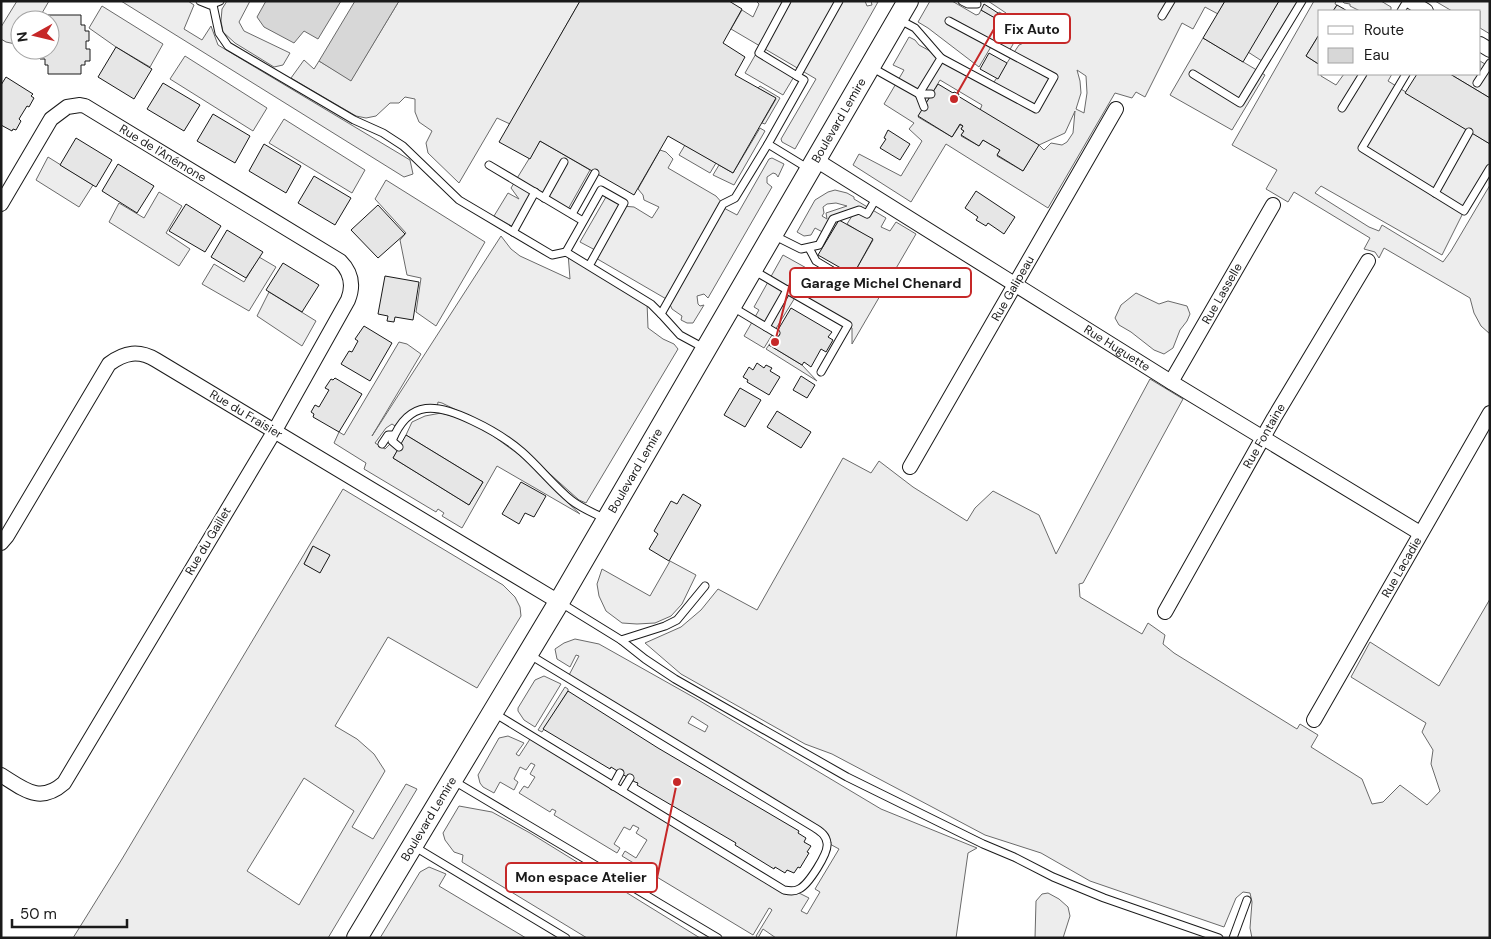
<svg xmlns="http://www.w3.org/2000/svg" width="1491" height="939" font-family="'DM Sans',sans-serif">
  <style>
    .built { fill: #ededed; stroke: #6a6a6a; fill-rule: evenodd }
    .water { fill: #d7d7d7; stroke: #6a6a6a }
    .building { fill: #e6e6e6; stroke: #1a1a1a }
    .lines { fill: none; stroke-linecap: round; stroke-linejoin: round }
    .service-casing { stroke: #1a1a1a; stroke-width: 9 }
    .minor-casing { stroke: #1a1a1a; stroke-width: 16 }
    .secondary-casing { stroke: #1a1a1a; stroke-width: 22 }
    .service { stroke: #fff; stroke-width: 7 }
    .minor { stroke: #fff; stroke-width: 14 }
    .secondary { stroke: #fff; stroke-width: 20 }
    .labels { text-anchor: middle; stroke-width: 4; stroke-linejoin: round; paint-order: stroke }
    .street-label { font-size: 12px; fill: #1a1a1a; stroke: #fff }
    .leader { fill: none; stroke: #c62828; stroke-width: 2 }
    .callout-dot { fill: #c62828; stroke: #fff; stroke-width: 2 }
    .callout { fill: #fff; stroke: #c62828; stroke-width: 2 }
    .callout-label { font-size: 14px; text-anchor: middle; font-weight: bold; fill: #1a1a1a }
  </style>
  <rect width="100%" height="100%" fill="#fff"/>
  <g class="built">
    <polygon points="17,1 49,1 38,20 20,20 20,45 6,42 1,39 1,27"/>
    <polygon points="121,1 188,1 194,5 184,29 202,40 211,26 218,45 410,160 413,174 404,177"/>
    <polygon points="227,1 250,1 239,22 244,31 290,53 283,65 274,67 235,43 223,32 221,21 222,9"/>
    <polygon points="399,1 580,1 510,124 497,118 459,183 428,153 426,143 432,131 419,122 415,112 415,99 405,97 399,103 390,103 376,116 366,118 356,116 291,78 304,60 314,69 319,61 351,80"/>
    <polygon points="756,1 865,1 867,6 872,5 871,1 878,2 795,149 782,142 781,139 816,79 731,29 742,10 753,17 759,4"/>
    <path d="M930 1H952L976 15 979 14 981 10 995 18 999 12 1005 15 1006 13 988 1H1225L1218 14 1205 7 1193 29 1182 23 1145 97 1136 92 1132 98 1115 93 1048 208 946 144 911 202 853 165 859 154 901 176 922 141 909 129 914 123 884 104 904 70 893 65 909 37 915 40 919 45 992 85 1019 45 1026 42H1039L1020 32 1008 53 992 45 979 67 928 28 918 22ZM1077 70 1086 76 1087 93 1084 113 1076 109 1081 93 1080 81ZM940 80 982 105 980 110 1038 146 1023 171 997 156 1000 150 983 140 979 146 961 136 964 131 961 129 963 126 960 125 952 137 918 117ZM1075 111 1073 133 1067 142 1062 145 1051 143 1044 150 1039 145 1065 133Z"/>
    <polygon points="1279,1 1302,1 1265,63 1248,52"/>
    <polygon points="1314,1 1336,1 1335,4 1337,5 1333,11 1320,11 1320,33 1306,56 1320,65 1321,76 1336,85 1344,74 1392,74 1388,81 1490,144 1490,168 1464,211 1442,255 1321,186 1315,193 1369,227 1379,231 1382,225 1443,262 1451,251 1490,185 1490,334 1481,326 1474,313 1470,298 1384,248 1379,258 1375,252 1364,249 1370,238 1294,192 1288,202 1266,189 1277,170 1232,145"/>
    <polygon points="1342,1 1381,1 1391,7 1391,10 1360,11 1350,6 1350,4 1344,3"/>
    <polygon points="1435,1 1490,1 1490,34 1480,28 1480,11 1452,11"/>
    <polygon points="102,6 163,44 150,67 116,47 89,28"/>
    <polygon points="1203,38 1265,75 1232,130 1170,95"/>
    <polygon points="757,52 795,75 783,95 745,73"/>
    <polygon points="185,56 267,108 253,131 170,79"/>
    <polygon points="1480,61 1490,67 1490,98 1450,74 1480,74"/>
    <polygon points="760,86 780,98 765,124 762,123 776,99 758,88"/>
    <polygon points="284,119 365,170 352,193 269,143"/>
    <polygon points="760,128 765,131 734,185 713,175 719,165 733,173"/>
    <polygon points="540,141 590,170 567,211 535,193 515,228 494,216 508,193 519,199 511,188"/>
    <polygon points="685,145 716,163 710,173 679,155"/>
    <polygon points="660,150 666,152 673,159 668,168 716,196 723,204 722,207 737,215 769,159 772,158 784,164 778,177 776,174 773,173 767,177 767,183 772,187 708,298 704,294 697,296 698,304 700,306 704,305 693,323 687,323 681,320 682,316 672,309 668,300 594,257 597,251 580,242 606,197 622,206 634,207 652,218 659,207 644,200 643,195 638,189"/>
    <polygon points="48,157 93,185 79,207 36,180"/>
    <polygon points="386,180 485,242 436,326 416,312 421,278 407,275 400,240 406,233 375,199"/>
    <path d="M835 190 847 193 854 197V199L886 218 881 227 890 231 896 222 916 234 852 344V328L796 296 764 348 744 336 759 310 754 307 783 255 810 270 812 268 843 285 850 273 853 275 873 240 847 224 852 216 839 220 830 236 815 228 811 235 804 236 797 232 815 200 828 192ZM836 203 847 206 826 213 827 219 822 216 824 213 823 207 827 204Z"/>
    <polygon points="159,192 182,206 166,233 190,249 179,266 109,222 119,203 144,218"/>
    <polygon points="501,236 511,249 520,256 570,279 568,253 647,302 648,328 663,339 674,344 678,349 586,503 579,500 522,449 499,431 442,403 438,402 437,408 424,409 398,428 392,424 386,428 375,443 385,449 390,444 398,450 393,458 469,505 483,482 406,435 412,422 425,416 441,413 459,418 485,430 529,462 567,502 580,514 497,466 462,528 442,516 444,513 438,509 436,512 364,469 366,463 334,443 339,432 344,435 399,342 407,344 421,354 372,436"/>
    <polygon points="259,257 276,267 249,311 202,284 214,264 244,282"/>
    <polygon points="269,292 316,321 302,346 257,316"/>
    <polygon points="1136,293 1159,304 1168,301 1187,306 1190,314 1187,321 1180,330 1173,348 1164,354 1154,350 1131,332 1119,325 1115,318 1121,305"/>
    <polygon points="769,345 802,365 817,381 766,349"/>
    <polygon points="1150,379 1183,399 1083,583 1079,584 1080,597 1142,634 1148,623 1165,635 1163,644 1174,653 1297,729 1300,724 1318,735 1311,747 1362,779 1372,804 1383,802 1400,785 1427,805 1440,791 1431,764 1433,750 1422,732 1426,723 1351,677 1370,642 1439,686 1490,599 1490,938 1252,938 1250,928 1252,902 1250,893 1243,892 1236,898 1224,927 1090,881 1041,853 985,835 832,754 805,744 681,674 645,643 681,627 701,610 718,589 757,610 843,458 871,473 879,461 913,487 967,521 975,508 993,491 1039,515 1056,554"/>
    <path d="M343 489 503 585 515 597 520 607 521 616 477 688 388 637 335 726 357 739 374 754 385 771 352 827 373 839 406 784 417 789 328 938H73L122 859ZM313 546 320 572 304 564ZM304 778 354 811 299 905 247 871Z"/>
    <polygon points="670,561 696,575 682,604 671,616 655,623 637,624 622,623 606,611 599,596 597,584 602,569 650,596"/>
    <path d="M575 639 599 644 695 698 881 809 977 848 968 853 956 938H776L763 929 758 938 756 936 772 910 771 909 769 908 753 935 622 856 625 851 636 858 647 840 636 833 639 828 633 825 630 830 624 827 614 844 620 848 617 853 554 815 556 811 552 809 550 812 519 793 524 786 528 788 535 777 530 774 535 765 531 763 526 770 520 767 514 779 518 782 514 790 500 782 494 793 483 787 480 783 478 775 499 738 508 736 524 743 516 754 519 756 532 736 776 886 795 891 809 898 801 911 807 914 820 892 815 889 839 849 828 843 825 836 568 677 579 656 576 655 570 667 557 659 555 649 564 643ZM692 716 708 726 705 732 688 723Z"/>
    <polygon points="544,676 561,684 535,727 524,720 518,711 518,708 535,680"/>
    <polygon points="565,687 568,689 568,691 542,732 538,730"/>
    <polygon points="459,806 492,812 530,833 700,938 587,938 462,862 463,855 454,852 445,840 443,833"/>
    <polygon points="429,867 446,874 439,886 526,938 380,938 420,872"/>
    <polygon points="1048,893 1059,899 1068,907 1070,916 1063,938 1035,938 1036,901 1042,894"/>
  </g>
  <g class="water">
    <polygon points="266,1 341,1 318,39 304,31 294,43 264,27 257,17"/>
    <polygon points="355,1 399,1 351,81 319,61"/>
  </g>
  <g class="building">
    <polygon points="580,1 729,1 742,9 723,43 745,57 735,75 776,98 733,173 668,136 634,195 540,141 530,159 499,142"/>
    <polygon points="1225,1 1279,1 1243,62 1203,38"/>
    <polygon points="984,4 998,13 995,18 981,10"/>
    <polygon points="1337,5 1344,9 1347,11 1333,11"/>
    <polygon points="48,15 81,15 81,25 85,25 85,31 89,31 89,41 86,41 86,49 90,49 90,61 85,61 85,65 81,65 81,74 48,74 48,65 45,65 45,59 40,59 40,50 50,50 50,20 48,20"/>
    <polygon points="1320,33 1320,65 1306,56"/>
    <polygon points="116,47 152,69 134,99 98,77"/>
    <polygon points="989,53 1007,63 998,79 980,69"/>
    <polygon points="1417,74 1450,74 1490,98 1490,144 1405,93"/>
    <polygon points="6,77 33,94 31,96 34,98 29,107 27,106 19,119 21,121 16,130 13,129 12,131 1,125 1,85"/>
    <polygon points="163,83 200,105 184,131 147,109"/>
    <polygon points="938,84 953,93 954,92 959,94 958,96 1039,145 1023,171 997,155 1000,150 983,140 979,146 961,135 964,131 961,129 963,126 960,124 952,137 918,116"/>
    <polygon points="213,114 250,136 235,163 197,141"/>
    <polygon points="888,130 910,144 900,160 880,148 886,139 884,138"/>
    <polygon points="76,138 112,160 96,187 60,165"/>
    <polygon points="264,144 301,166 286,193 249,171"/>
    <polygon points="118,164 154,186 137,213 102,191"/>
    <polygon points="314,176 351,198 335,225 298,203"/>
    <polygon points="976,191 1015,217 1004,234 988,223 986,226 976,220 978,217 965,208"/>
    <polygon points="186,204 221,226 205,252 169,231"/>
    <polygon points="378,205 405,234 378,258 351,230"/>
    <polygon points="839,220 873,239 853,275 818,255"/>
    <polygon points="227,230 263,252 246,278 211,257"/>
    <polygon points="283,263 319,285 302,312 266,290"/>
    <polygon points="385,276 419,282 413,320 395,317 394,322 387,321 388,316 378,314"/>
    <polygon points="791,308 832,332 828,337 833,340 826,352 821,349 811,367 804,362 802,365 769,345"/>
    <polygon points="364,326 392,343 370,381 341,364 349,351 352,352 358,341 355,339"/>
    <polygon points="757,363 764,368 766,365 772,368 770,371 780,377 769,395 747,382 748,380 743,377 749,367 753,370"/>
    <polygon points="801,376 815,385 807,398 793,390"/>
    <polygon points="335,378 362,394 339,432 313,417 314,414 311,412 315,405 319,407 329,390 325,388 331,379 333,380"/>
    <polygon points="740,388 761,400 745,427 724,415"/>
    <polygon points="777,411 811,432 801,448 767,427"/>
    <polygon points="406,435 483,482 469,505 393,458"/>
    <polygon points="521,482 546,496 534,517 525,513 519,524 502,514"/>
    <polygon points="683,494 701,505 669,561 649,549 658,534 654,531 671,501 677,504"/>
    <polygon points="313,546 330,555 320,573 304,564"/>
    <polygon points="568,691 658,748 799,831 798,833 806,838 804,842 811,846 807,852 809,853 800,868 798,867 794,873 787,870 785,873 775,867 774,869 735,845 736,843 637,785 638,783 635,782 611,767 610,769 543,729"/>
  </g>
  <g class="lines">
    <g class="service-casing">
      <g id="service">
        <polyline points="200,1 210,5 220,1"/>
        <polyline points="787,1 759,53 797,76 839,1"/>
        <polyline points="962,1 968,4 977,4"/>
        <polyline points="213,5 219,33 228,46 354,120 383,133 403,146 459,200 552,255 566,252"/>
        <polyline points="1401,11 1407,1"/>
        <polyline points="1162,16 1171,1"/>
        <polyline points="941,58 1036,109 1054,77 949,21"/>
        <polyline points="871,67 919,94 941,58 915,28 900,20"/>
        <polyline points="1193,74 1240,103 1302,1"/>
        <polyline points="1406,74 1362,148 1464,211 1490,168"/>
        <polyline points="797,76 804,80 768,144 809,169"/>
        <polyline points="1477,83 1490,63"/>
        <polyline points="924,107 919,94 931,94"/>
        <polyline points="1342,108 1363,74"/>
        <polyline points="489,165 583,221"/>
        <polyline points="1435,193 1469,132"/>
        <polyline points="544,198 564,162"/>
        <polyline points="572,214 595,173"/>
        <polyline points="513,232 535,192"/>
        <polyline points="773,235 801,249 819,245 833,219 859,210 867,214 877,197"/>
        <polyline points="809,248 816,261 841,276"/>
        <polyline points="589,266 624,203 601,190 566,252 651,304 661,314"/>
        <polyline points="787,290 848,325 821,372"/>
        <polyline points="731,306 766,327 787,290 753,270"/>
        <polyline points="766,327 776,333"/>
        <polyline points="704,348 680,335 661,314 723,204 735,198 768,144"/>
        <polyline points="382,444 388,435 394,435"/>
        <path d="M399 447 392 441C409 398 438 404 473 421 490 429 507 439 522 452 539 467 553 485 571 500 581 508 593 513 604 518"/>
        <polyline points="561,603 621,640 645,659 675,679 847,777 983,844 1014,857 1053,877 1104,898 1219,938"/>
        <polyline points="621,640 665,626 677,620 705,586"/>
        <path d="M494 713 784 890C789 891 794 892 799 889 808 885 829 853 827 843 826 835 821 832 815 828L530 655"/>
        <polyline points="454,781 718,938"/>
        <polyline points="613,786 620,773"/>
        <polyline points="622,791 630,778"/>
        <polyline points="415,847 566,938"/>
        <polyline points="1233,938 1247,900"/>
      </g>
    </g>
    <g class="minor-casing">
      <g id="minor">
        <polyline points="1410,1 1426,11"/>
        <polyline points="1480,44 1490,50"/>
        <path id="s1" d="M816 160 1171 382 1420 533"/>
        <path id="s2" d="M1 204 51 119 67 107 80 105 85 106 340 261C351 272 354 285 348 300L274 432 64 783C40 804 25 790 1 775"/>
        <path id="s3" d="M1171 382 1273 205"/>
        <path id="s4" d="M910 467 1116 109"/>
        <path id="s5" d="M1 543 7 536 109 364C125 352 139 350 156 360L559 602"/>
        <path id="s6" d="M1165 612 1274 418 1368 261"/>
        <path id="s7" d="M1314 720 1490 413"/>
      </g>
    </g>
    <g class="secondary-casing">
      <g id="secondary">
        <path id="s8" d="M357 938 559 602 908 1"/>
      </g>
    </g>
    <use href="#service" class="service"/>
    <use href="#minor" class="minor"/>
    <use href="#secondary" class="secondary"/>
  </g>
  <g class="labels">
    <g class="street-label">
      <text dy="4" stroke="none"><textPath href="#s8" startOffset="949">Boulevard Lemire</textPath></text>
      <text dy="4" stroke="none"><textPath href="#s2" startOffset="228">Rue de l'Anémone</textPath></text>
      <text dy="4" stroke="none"><textPath href="#s4" startOffset="206">Rue Galipeau</textPath></text>
      <text dy="4" stroke="none"><textPath href="#s3" startOffset="102">Rue Lasselle</textPath></text>
      <text dy="4" stroke="none"><textPath href="#s1" startOffset="355">Rue Huguette</textPath></text>
      <text dy="4" stroke="none"><textPath href="#s5" startOffset="365">Rue du Fraisier</textPath></text>
      <text dy="4" stroke="none"><textPath href="#s6" startOffset="202">Rue Fontaine</textPath></text>
      <text dy="4" stroke="none"><textPath href="#s8" startOffset="544">Boulevard Lemire</textPath></text>
      <text transform="translate(208 541) rotate(-59)" y="4">Rue du Gaillet</text>
      <text dy="4" stroke="none"><textPath href="#s7" startOffset="176">Rue Lacadie</textPath></text>
      <text dy="4" stroke="none"><textPath href="#s8" startOffset="139">Boulevard Lemire</textPath></text>
    </g>
  </g>
  <path class="leader" d="M954 99L994 29M775 342L790 283M677 782L657 878"/>
  <g class="callout-dot">
    <circle cx="954" cy="99" r="5"/>
    <circle cx="775" cy="342" r="5"/>
    <circle cx="677" cy="782" r="5"/>
  </g>
  <g class="callout">
    <rect x="994" y="14" width="76" height="29" rx="5"/>
    <rect x="790" y="268" width="181" height="29" rx="5"/>
    <rect x="506" y="863" width="151" height="29" rx="5"/>
  </g>
  <g class="callout-label">
    <text x="1032" y="34">Fix Auto</text>
    <text x="881" y="288">Garage Michel Chenard</text>
    <text x="581" y="882">Mon espace Atelier</text>
  </g>
  <rect width="1491" height="939" fill="none" stroke="#1a1a1a" stroke-width="5"/>
  <rect x="1318" y="10" width="162" height="65" fill="#ffffff" stroke="#a3a3a3"/>
  <rect x="1328" y="26" width="25" height="8" fill="#ffffff" stroke="#a3a3a3"/>
  <text x="1364" y="35" font-size="15" fill="#1a1a1a">Route</text>
  <rect x="1328" y="48" width="25" height="15" fill="#d7d7d7" stroke="#a3a3a3"/>
  <text x="1364" y="60" font-size="15" fill="#1a1a1a">Eau</text>
  <g transform="translate(35 35) rotate(262)"><circle r="24" fill="#ffffff" stroke="#a3a3a3"/>
  <path d="M0-4L9 19L0 12L-9 19Z" fill="#c62828"/>
  <text y="-8" font-size="14" font-weight="bold" text-anchor="middle" fill="#1a1a1a">N</text>
  </g>
  <path d="M12 919v8h115v-8" fill="none" stroke="#1a1a1a" stroke-width="2.5"/>
  <text x="20" y="919" font-size="15" fill="#1a1a1a" stroke="#ffffff" stroke-width="4" paint-order="stroke">50 m</text>
</svg>
